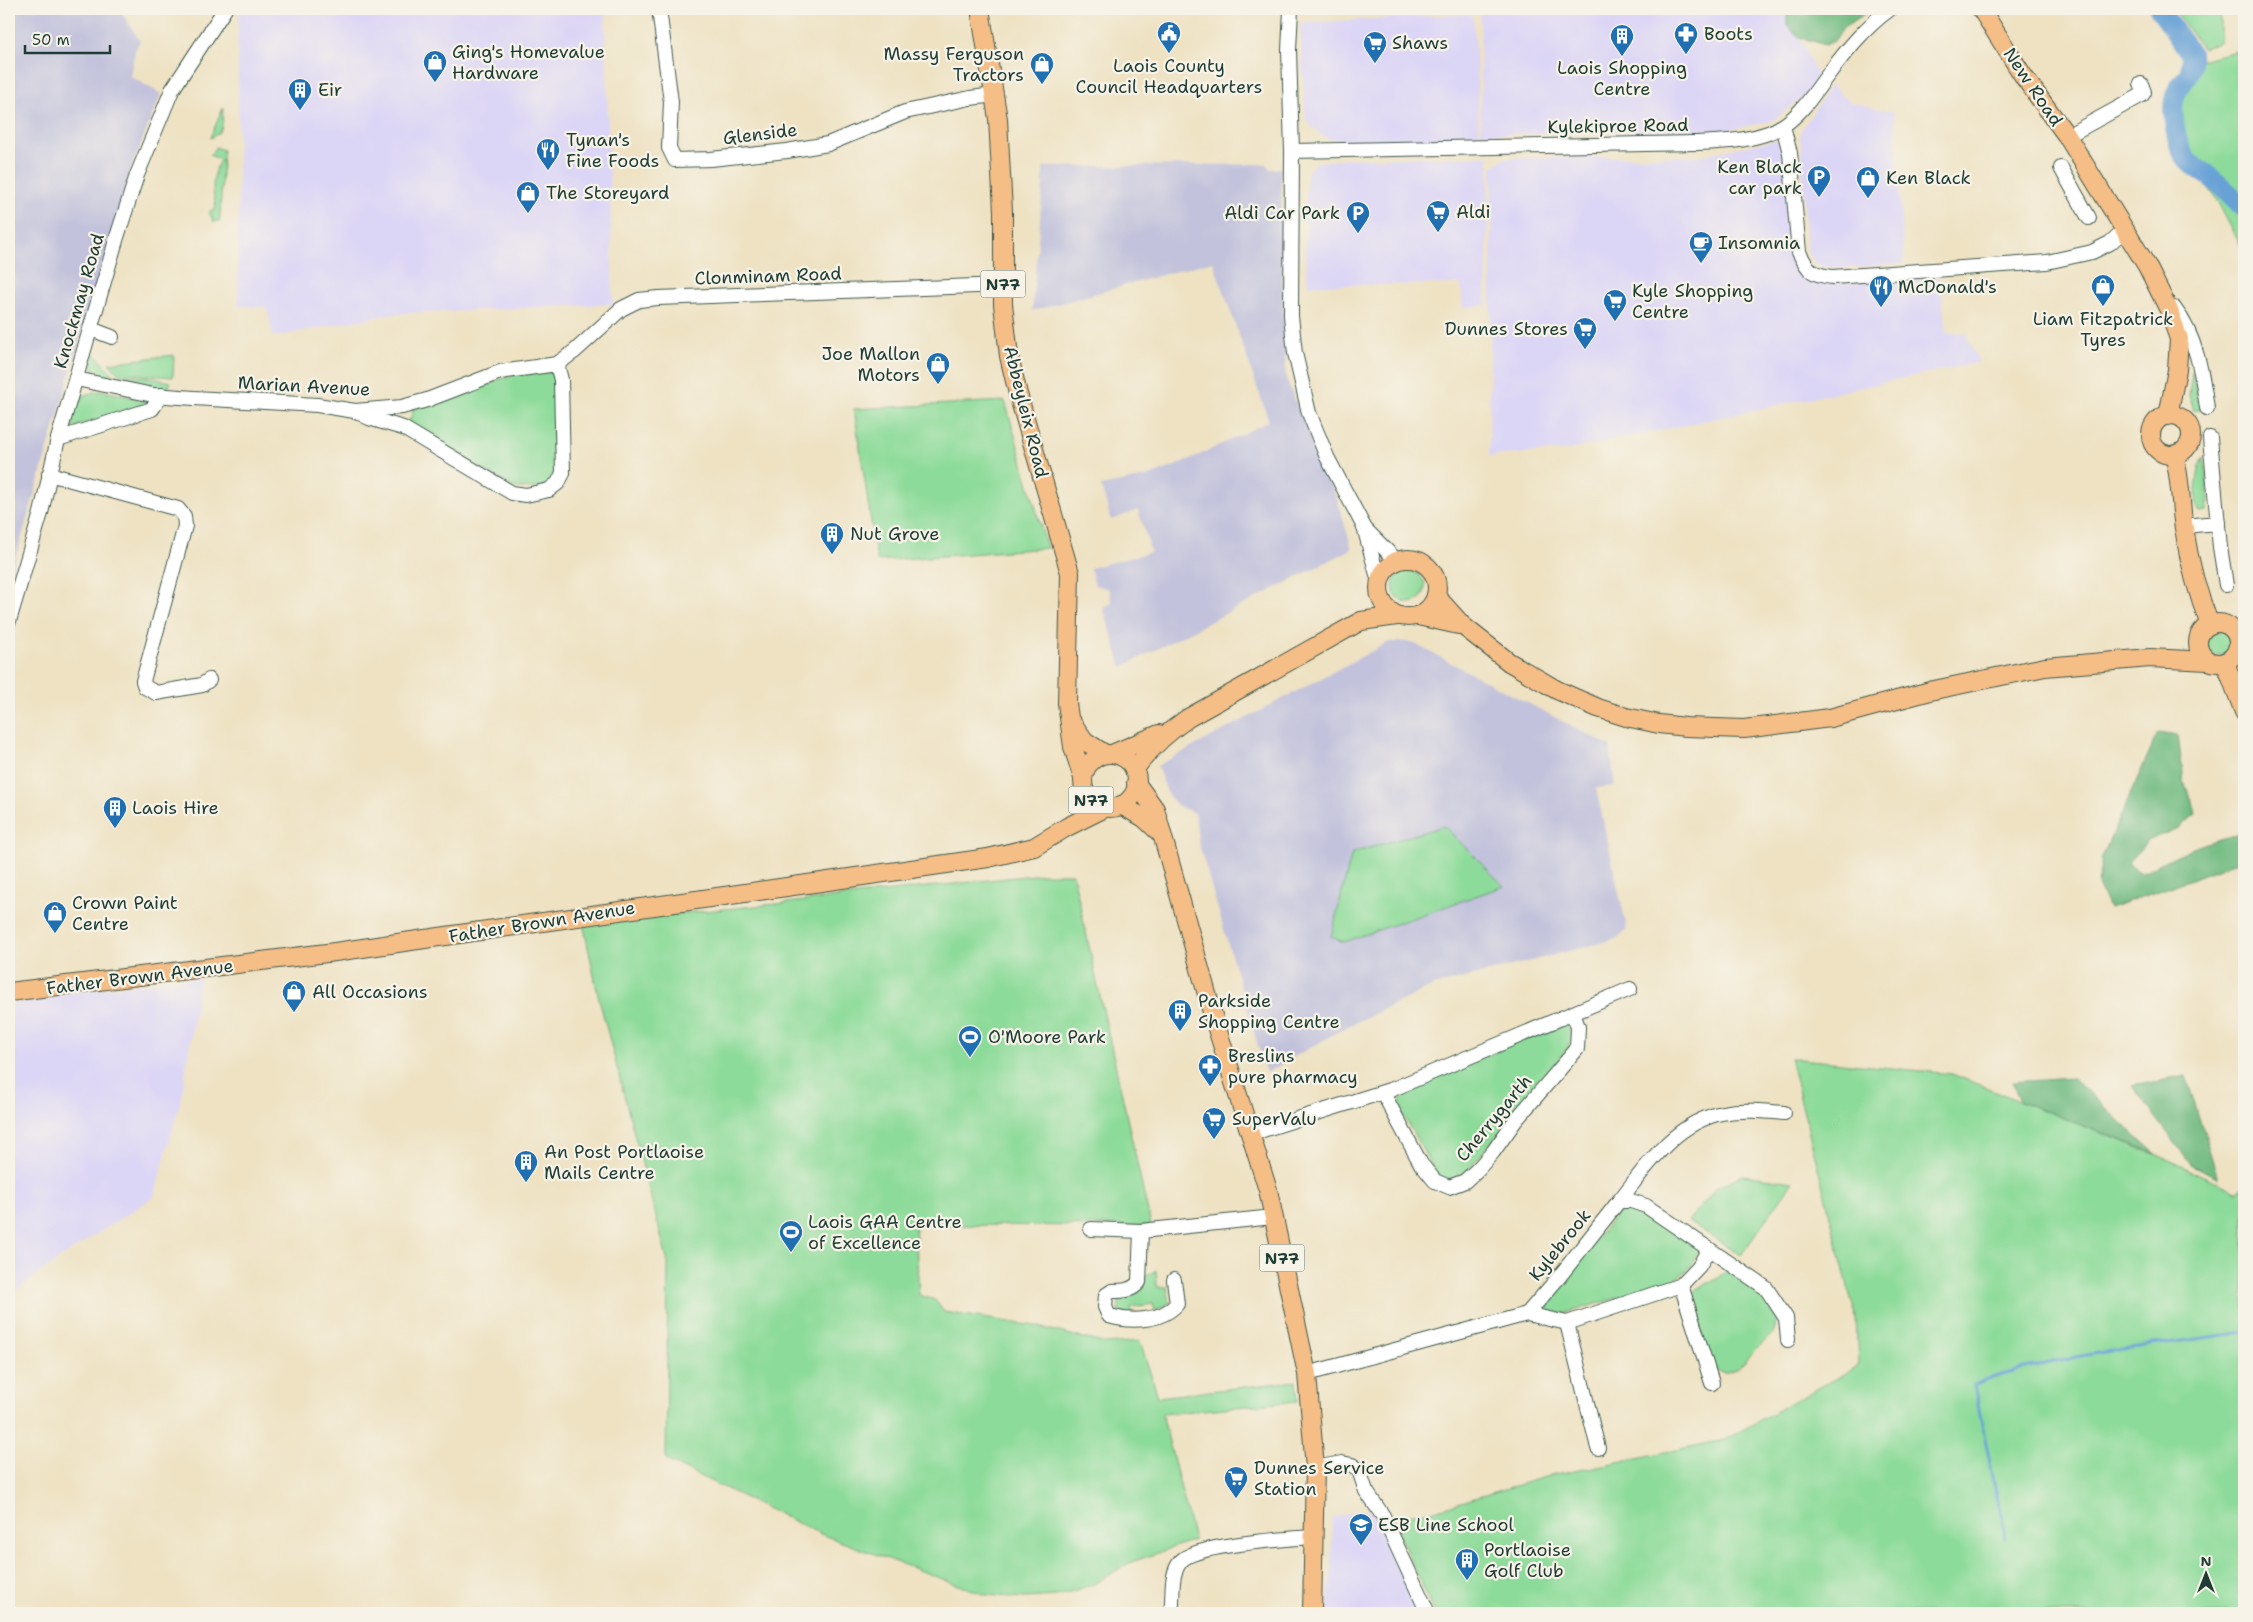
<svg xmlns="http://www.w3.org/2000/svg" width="2253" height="1622" font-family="'Shantell Sans',sans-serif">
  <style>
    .built { fill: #dcd6f6 }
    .industrial { fill: #c2c2dc }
    .green { fill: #8ddb9a; stroke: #568c67 }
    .forest { fill: #72bb82; stroke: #487c5b }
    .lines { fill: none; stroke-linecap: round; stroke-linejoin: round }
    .stream { stroke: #67a1d6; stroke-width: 3 }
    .river { stroke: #67a1d6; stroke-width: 20 }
    .minor-casing { stroke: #3e5649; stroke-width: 16 }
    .major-casing { stroke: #3e5649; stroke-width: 20 }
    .minor { stroke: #fff; stroke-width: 14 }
    .major { stroke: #f6be87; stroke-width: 18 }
    .labels { text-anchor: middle; stroke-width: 4.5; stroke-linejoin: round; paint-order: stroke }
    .shield { fill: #f7f3e8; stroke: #60746a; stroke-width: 1 }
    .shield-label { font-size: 16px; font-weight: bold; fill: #1f3d34 }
    .poi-label { font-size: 18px; fill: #1f3d34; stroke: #f7f3e8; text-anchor: start }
    .street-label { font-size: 18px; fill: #1f3d34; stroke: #f7f3e8 }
  </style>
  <rect width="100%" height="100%" fill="#f7f3e8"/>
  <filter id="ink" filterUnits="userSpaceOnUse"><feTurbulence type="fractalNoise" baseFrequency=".02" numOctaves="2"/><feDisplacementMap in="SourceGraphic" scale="10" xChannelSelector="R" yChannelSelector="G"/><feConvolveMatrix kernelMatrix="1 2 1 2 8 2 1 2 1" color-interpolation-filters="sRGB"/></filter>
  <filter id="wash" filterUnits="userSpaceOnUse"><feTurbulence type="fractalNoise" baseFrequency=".0096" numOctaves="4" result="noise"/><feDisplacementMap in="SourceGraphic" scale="20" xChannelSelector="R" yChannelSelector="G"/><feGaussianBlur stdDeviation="1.12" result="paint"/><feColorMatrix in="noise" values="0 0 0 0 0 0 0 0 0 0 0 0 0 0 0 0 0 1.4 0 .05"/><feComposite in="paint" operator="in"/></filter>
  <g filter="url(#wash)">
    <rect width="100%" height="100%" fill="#eee2c3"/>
    <g class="built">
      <polygon points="243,9 605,9 613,304 390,314 273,337 267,307 238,306 238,17"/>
      <polygon points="1480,9 1786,9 1817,75 1808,93 1772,121 1720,131 1481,134"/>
      <polygon points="1469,14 1473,16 1476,49 1479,137 1474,141 1333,140 1322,136 1306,120 1300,27 1302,23"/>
      <polygon points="1831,85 1850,102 1894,112 1904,263 1843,268 1822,267 1813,261 1807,250 1800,132"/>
      <polygon points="1776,140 1783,148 1797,258 1836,283 1940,278 1946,333 1965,333 1979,362 1568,450 1489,456 1492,167 1505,158 1698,156"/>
      <polygon points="1489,156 1486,305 1463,308 1461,284 1308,285 1305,251 1307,173 1315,163 1342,159"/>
      <polygon points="200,977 182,1095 154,1197 66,1254 9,1295 9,1016 12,1004 77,992"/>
      <polygon points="1366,1509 1378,1515 1417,1613 1327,1613 1331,1573 1332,1518"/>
    </g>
    <g class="industrial">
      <polygon points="9,9 125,9 122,13 140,41 135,50 130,76 161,94 131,168 9,580"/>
      <polygon points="1266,164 1270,169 1281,168 1283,294 1286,379 1337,499 1352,549 1122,667 1103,607 1112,603 1109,589 1095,585 1090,568 1151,552 1138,510 1111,520 1101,486 1150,476 1189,460 1269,421 1213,261 1032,311 1043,184 1043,167"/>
      <polygon points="1389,642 1411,642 1610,746 1615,786 1596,788 1627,929 1616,939 1433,986 1348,1026 1266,1073 1198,841 1195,813 1178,806 1168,795 1157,766"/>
    </g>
    <g class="green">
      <polygon points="2173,9 2220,9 2220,41 2203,49"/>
      <polygon points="2244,49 2244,252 2215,197 2199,174 2187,165 2175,145 2166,110 2173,89 2184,64"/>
      <path d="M223 108C222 123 225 132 210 138Z"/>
      <path d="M216 147 223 150 220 218 219 221 214 222 209 212 216 209C213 189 210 180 220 160L210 155Z"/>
      <polygon points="94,353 113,374 105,378 95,373 91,362"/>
      <polygon points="174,355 173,377 118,373 109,363"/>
      <polygon points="2192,371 2198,401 2203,401 2204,408 2194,411 2189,396"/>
      <path d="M550 372 555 380C556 402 564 459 555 477 549 491 524 489 512 487L411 427 409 421 414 409 513 375Z"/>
      <polygon points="121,376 148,377 171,382 168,389 149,387 109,379"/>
      <polygon points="103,391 146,400 149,404 70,428 81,397 90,393"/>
      <polygon points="1005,401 1047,548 877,561 854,409"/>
      <path d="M2204 458 2209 498 2207 511 2200 512C2192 504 2197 467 2204 458Z"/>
      <circle cx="1409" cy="587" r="16"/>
      <circle cx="2219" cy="642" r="13"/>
      <polygon points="1444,826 1504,886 1344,942 1331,937 1352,853"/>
      <polygon points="1042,874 1073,874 1151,1226 915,1225 919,1295 935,1300 944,1312 1035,1326 1107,1344 1140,1341 1158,1397 1296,1381 1298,1401 1162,1414 1194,1540 1129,1563 1092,1585 1057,1596 1025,1598 986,1595 823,1535 666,1460 668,1263 598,995 583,923 786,903"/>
      <path d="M1558 1025H1566C1575 1035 1571 1044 1564 1053L1464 1175 1446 1180 1437 1175 1400 1110 1401 1099 1409 1089Z"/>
      <polygon points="1790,1058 1952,1074 2169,1160 2236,1191 2244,1188 2244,1613 1435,1613 1398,1533 1402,1514 1428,1512 1545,1477 1724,1440 1858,1366 1856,1318"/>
      <polygon points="1742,1175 1793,1182 1741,1255 1688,1221 1717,1187"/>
      <path d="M1631 1207 1660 1220 1700 1247C1694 1264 1685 1275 1669 1283L1569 1312 1552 1313 1546 1306V1300L1620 1210Z"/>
      <polygon points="1731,1269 1762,1291 1777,1319 1774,1332 1738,1368 1725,1373 1715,1371 1710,1359 1692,1297 1693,1292"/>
      <polygon points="1156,1270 1157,1287 1167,1287 1170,1303 1155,1311 1153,1304 1131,1307 1132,1315 1119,1313 1119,1295 1138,1293 1144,1286 1146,1276"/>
    </g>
    <g class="forest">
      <polygon points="1791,9 1872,9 1842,29 1834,41 1825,45 1799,37 1787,26 1787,16"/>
      <path d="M2158 733 2178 736 2184 781 2196 814 2178 828 2148 841 2128 862 2140 874C2174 856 2206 839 2244 834V859L2162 890 2109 908 2098 885 2102 857Z"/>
      <polygon points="2186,1076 2218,1178 2191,1164 2132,1086"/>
      <polygon points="2073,1078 2156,1154 2020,1101 2012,1082"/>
    </g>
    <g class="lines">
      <path class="stream" d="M2006 1540 1974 1385C1997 1374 2019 1369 2044 1364 2110 1348 2177 1343 2244 1332"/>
      <path class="river" d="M2159 9 2191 54C2193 81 2181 78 2175 96 2170 113 2177 153 2191 164 2197 169 2204 172 2210 177 2222 186 2233 197 2244 208"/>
    </g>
  </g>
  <g filter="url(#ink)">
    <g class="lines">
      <g class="minor-casing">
        <g id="minor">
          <polyline points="659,9 671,102 669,148 675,160 711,159 787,151 828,144 905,112 970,98 995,95"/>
          <polyline points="1291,9 1289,50 1292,151 1291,316 1295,353 1309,413 1327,457 1364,527 1379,582"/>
          <path d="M1783 126 1790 153 1799 252C1808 271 1812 275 1833 277L2047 262 2092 252 2110 243 2124 230"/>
          <polyline points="2067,136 2142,95 2144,92 2141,84"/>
          <path d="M1292 151 1695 143C1724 142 1760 141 1784 125 1803 112 1814 93 1827 76 1846 51 1865 27 1890 9"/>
          <polyline points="2061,168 2089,218"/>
          <path d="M2174 308C2196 336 2202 373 2207 408"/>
          <polyline points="91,329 112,337"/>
          <polyline points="76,379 153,395 194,398 317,405 355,411 402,407 427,400 500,372 557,364 575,351 621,309 639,300 658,298 1003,285"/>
          <polyline points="356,411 369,418 403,428 512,493 526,495 549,490 558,483 563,473 561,380 557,364"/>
          <polyline points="2210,438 2220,547 2226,585"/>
          <polyline points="58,439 152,409 162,395"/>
          <polyline points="49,474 178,509 184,516 185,526 143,681 145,687 156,693 202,685 209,680"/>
          <polyline points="2183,526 2218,523"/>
          <polyline points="1364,528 1397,561"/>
          <polyline points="9,621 41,513 58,439 117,237 137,175 172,90 225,9"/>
          <polyline points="1383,1093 1421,1164 1435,1181 1449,1187 1465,1181 1478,1169 1493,1152 1515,1121 1577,1049 1578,1027 1573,1013"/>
          <polyline points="1250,1134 1393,1089 1630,989"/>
          <path d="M1619 1201C1647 1166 1674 1123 1722 1113 1742 1109 1763 1111 1784 1113"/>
          <polyline points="1091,1229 1141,1231 1273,1217"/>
          <path d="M1141 1231 1139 1282C1132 1291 1123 1291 1112 1291L1106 1295 1105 1307 1109 1316C1130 1322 1161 1322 1177 1304L1174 1280"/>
          <polyline points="1681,1285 1712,1383"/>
          <polyline points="1527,1314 1567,1323 1681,1285 1699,1266 1709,1249"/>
          <polyline points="1567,1323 1598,1448"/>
          <polyline points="1307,1374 1527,1314 1559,1277 1619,1201 1631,1201 1646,1206 1766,1288 1786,1318 1788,1340"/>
          <polyline points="1315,1468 1342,1463 1352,1465 1359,1470 1366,1491 1383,1516 1428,1613"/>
          <path d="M1171 1613C1174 1596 1169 1575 1181 1561 1197 1544 1288 1539 1314 1537"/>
        </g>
      </g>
      <g class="major-casing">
        <g id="major">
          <polyline points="980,9 998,119 1003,211 1003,304 1009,356 1018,394 1070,573 1067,703 1073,747 1083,778"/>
          <polyline points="1981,9 2024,77 2067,136 2147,266 2168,308 2179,339 2177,370 2168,416"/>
          <circle cx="2171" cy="435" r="20"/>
          <path d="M2174 455C2181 479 2180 503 2184 528 2189 561 2197 593 2210 625"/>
          <circle cx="1408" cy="588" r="29"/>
          <polyline points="1436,596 1463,626 1509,662 1557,690 1598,708 1626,717 1659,724 1686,727 1744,729 1830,718 1934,690 2045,667 2150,658 2208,661"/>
          <polyline points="1418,616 1463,626"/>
          <circle cx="2218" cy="643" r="20"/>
          <polyline points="2225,662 2244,712"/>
          <polyline points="1072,723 1085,741 1105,754"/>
          <polyline points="1112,754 1159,734"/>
          <circle cx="1110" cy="781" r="27"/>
          <path d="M1134 770C1150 748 1166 733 1188 718L1361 621 1397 616"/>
          <polyline points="1136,783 1155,809 1214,1019 1268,1190 1307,1374 1315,1468 1312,1613"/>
          <polyline points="1121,805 1144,818 1161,834"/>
          <polyline points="9,992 335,952 988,858 1034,847 1067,827 1107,807"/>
        </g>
      </g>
      <use href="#minor" class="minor"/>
      <use href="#major" class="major"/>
    </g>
  </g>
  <defs>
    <g id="civic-pin" transform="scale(1.25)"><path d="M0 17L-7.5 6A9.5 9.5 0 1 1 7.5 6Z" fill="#1f6fb2" stroke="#f7f3e8"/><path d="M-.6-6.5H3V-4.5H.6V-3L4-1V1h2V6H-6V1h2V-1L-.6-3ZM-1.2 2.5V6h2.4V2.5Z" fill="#fff"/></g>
    <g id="pharmacy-pin" transform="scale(1.25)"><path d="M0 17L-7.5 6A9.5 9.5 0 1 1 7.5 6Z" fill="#1f6fb2" stroke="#f7f3e8"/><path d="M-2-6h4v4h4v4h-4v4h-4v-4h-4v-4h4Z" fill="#fff"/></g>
    <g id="building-pin" transform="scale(1.25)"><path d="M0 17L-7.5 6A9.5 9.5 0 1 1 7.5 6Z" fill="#1f6fb2" stroke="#f7f3e8"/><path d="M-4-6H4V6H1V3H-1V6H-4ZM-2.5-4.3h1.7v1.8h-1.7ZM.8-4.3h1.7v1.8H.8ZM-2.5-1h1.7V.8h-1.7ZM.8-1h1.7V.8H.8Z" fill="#fff"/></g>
    <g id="supermarket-pin" transform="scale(1.25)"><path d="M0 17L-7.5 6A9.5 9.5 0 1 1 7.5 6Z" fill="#1f6fb2" stroke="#f7f3e8"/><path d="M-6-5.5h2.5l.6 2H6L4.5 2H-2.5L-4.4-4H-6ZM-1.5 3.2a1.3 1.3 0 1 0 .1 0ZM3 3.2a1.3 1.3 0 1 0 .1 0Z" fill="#fff"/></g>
    <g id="shop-pin" transform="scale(1.25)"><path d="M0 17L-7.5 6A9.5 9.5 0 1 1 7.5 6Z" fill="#1f6fb2" stroke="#f7f3e8"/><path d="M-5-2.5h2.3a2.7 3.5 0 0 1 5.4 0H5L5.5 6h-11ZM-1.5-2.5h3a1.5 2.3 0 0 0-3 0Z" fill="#fff"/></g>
    <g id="restaurant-pin" transform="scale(1.25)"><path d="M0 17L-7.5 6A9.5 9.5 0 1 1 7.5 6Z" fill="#1f6fb2" stroke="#f7f3e8"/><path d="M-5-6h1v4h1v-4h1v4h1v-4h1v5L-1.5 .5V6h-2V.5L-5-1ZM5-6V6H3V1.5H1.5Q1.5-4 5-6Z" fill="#fff"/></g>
    <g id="parking-pin" transform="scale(1.25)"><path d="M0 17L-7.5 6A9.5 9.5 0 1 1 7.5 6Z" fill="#1f6fb2" stroke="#f7f3e8"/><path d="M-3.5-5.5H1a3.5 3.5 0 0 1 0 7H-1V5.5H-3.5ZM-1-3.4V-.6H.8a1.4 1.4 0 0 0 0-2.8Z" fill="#fff"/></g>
    <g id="cafe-pin" transform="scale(1.25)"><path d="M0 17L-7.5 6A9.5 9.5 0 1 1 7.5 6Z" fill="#1f6fb2" stroke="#f7f3e8"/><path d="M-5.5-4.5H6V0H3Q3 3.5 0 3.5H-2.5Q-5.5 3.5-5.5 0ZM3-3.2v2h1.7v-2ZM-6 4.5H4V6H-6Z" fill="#fff"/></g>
    <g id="stadium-pin" transform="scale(1.25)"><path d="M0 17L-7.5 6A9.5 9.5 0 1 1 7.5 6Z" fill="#1f6fb2" stroke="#f7f3e8"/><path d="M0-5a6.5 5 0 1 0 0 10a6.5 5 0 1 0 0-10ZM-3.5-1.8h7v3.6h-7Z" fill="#fff"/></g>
    <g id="university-pin" transform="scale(1.25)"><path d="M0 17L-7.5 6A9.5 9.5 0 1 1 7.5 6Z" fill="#1f6fb2" stroke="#f7f3e8"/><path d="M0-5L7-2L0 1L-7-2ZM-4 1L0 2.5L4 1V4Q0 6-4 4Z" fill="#fff"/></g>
  </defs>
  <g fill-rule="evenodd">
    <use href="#civic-pin" x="1169" y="33"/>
    <use href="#pharmacy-pin" x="1686" y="34"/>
    <use href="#building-pin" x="1622" y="36"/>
    <use href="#supermarket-pin" x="1375" y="43"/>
    <use href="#shop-pin" x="435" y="62"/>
    <use href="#shop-pin" x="1042" y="64"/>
    <use href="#building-pin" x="300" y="90"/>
    <use href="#restaurant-pin" x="548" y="150"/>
    <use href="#parking-pin" x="1819" y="177"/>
    <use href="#shop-pin" x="1868" y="178"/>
    <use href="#shop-pin" x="528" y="193"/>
    <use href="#supermarket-pin" x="1438" y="212"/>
    <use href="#parking-pin" x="1358" y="213"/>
    <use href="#cafe-pin" x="1701" y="243"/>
    <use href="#shop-pin" x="2103" y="286"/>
    <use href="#restaurant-pin" x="1881" y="287"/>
    <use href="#supermarket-pin" x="1615" y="301"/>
    <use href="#supermarket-pin" x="1585" y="329"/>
    <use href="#shop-pin" x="938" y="364"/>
    <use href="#building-pin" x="832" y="534"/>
    <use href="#building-pin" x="115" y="808"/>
    <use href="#shop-pin" x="55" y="913"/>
    <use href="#shop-pin" x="294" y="992"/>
    <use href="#building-pin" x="1180" y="1011"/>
    <use href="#stadium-pin" x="970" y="1037"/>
    <use href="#pharmacy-pin" x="1210" y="1066"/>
    <use href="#supermarket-pin" x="1214" y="1119"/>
    <use href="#building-pin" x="526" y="1162"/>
    <use href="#stadium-pin" x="791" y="1232"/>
    <use href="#supermarket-pin" x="1236" y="1478"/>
    <use href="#university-pin" x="1361" y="1525"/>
    <use href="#building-pin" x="1467" y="1560"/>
  </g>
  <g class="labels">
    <g class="shield">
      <rect x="980.5" y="270.5" width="45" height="27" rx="4"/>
      <rect x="1068.5" y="786.5" width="45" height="27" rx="4"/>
      <rect x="1259.5" y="1244.5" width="45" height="27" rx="4"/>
    </g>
    <g class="shield-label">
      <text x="1003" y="290">N77</text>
      <text x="1091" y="806">N77</text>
      <text x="1282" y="1264">N77</text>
    </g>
    <g class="poi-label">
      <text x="1704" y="40">Boots</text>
      <text x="1392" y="49">Shaws</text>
      <text x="452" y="58">Ging's Homevalue<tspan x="452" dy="21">Hardware</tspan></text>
      <text x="1024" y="60" text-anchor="end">Massy Ferguson<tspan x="1024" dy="21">Tractors</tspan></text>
      <text x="1169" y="72" text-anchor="middle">Laois County<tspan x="1169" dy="21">Council Headquarters</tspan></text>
      <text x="1622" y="74" text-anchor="middle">Laois Shopping<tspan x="1622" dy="21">Centre</tspan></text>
      <text x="318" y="96">Eir</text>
      <text x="566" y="146">Tynan's<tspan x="566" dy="21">Fine Foods</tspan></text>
      <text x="1802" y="173" text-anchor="end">Ken Black<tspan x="1802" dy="21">car park</tspan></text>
      <text x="1886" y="184">Ken Black</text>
      <text x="546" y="199">The Storeyard</text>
      <text x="1456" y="218">Aldi</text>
      <text x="1340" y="219" text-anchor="end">Aldi Car Park</text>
      <text x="1718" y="249">Insomnia</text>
      <text x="1898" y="293">McDonald's</text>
      <text x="1632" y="297">Kyle Shopping<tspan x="1632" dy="21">Centre</tspan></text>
      <text x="2103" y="325" text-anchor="middle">Liam Fitzpatrick<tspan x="2103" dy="21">Tyres</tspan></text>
      <text x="1568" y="335" text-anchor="end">Dunnes Stores</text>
      <text x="920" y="360" text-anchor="end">Joe Mallon<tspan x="920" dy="21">Motors</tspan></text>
      <text x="850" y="540">Nut Grove</text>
      <text x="132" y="814">Laois Hire</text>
      <text x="72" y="909">Crown Paint<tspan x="72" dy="21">Centre</tspan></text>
      <text x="312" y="998">All Occasions</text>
      <text x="1198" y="1007">Parkside<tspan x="1198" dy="21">Shopping Centre</tspan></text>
      <text x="988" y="1043">O'Moore Park</text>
      <text x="1228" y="1062">Breslins<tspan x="1228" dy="21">pure pharmacy</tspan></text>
      <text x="1232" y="1125">SuperValu</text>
      <text x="544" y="1158">An Post Portlaoise<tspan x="544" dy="21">Mails Centre</tspan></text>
      <text x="808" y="1228">Laois GAA Centre<tspan x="808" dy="21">of Excellence</tspan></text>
      <text x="1254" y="1474">Dunnes Service<tspan x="1254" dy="21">Station</tspan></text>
      <text x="1378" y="1531">ESB Line School</text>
      <text x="1484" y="1556">Portlaoise<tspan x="1484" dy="21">Golf Club</tspan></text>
    </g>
    <g class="street-label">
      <text transform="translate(2033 87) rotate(56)" y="6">New Road</text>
      <text transform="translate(1618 126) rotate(-1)" y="6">Kylekiproe Road</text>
      <text transform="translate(760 134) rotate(-7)" y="6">Glenside</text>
      <text transform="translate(768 276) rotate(-2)" y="6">Clonminam Road</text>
      <text transform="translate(79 301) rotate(-74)" y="6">Knockmay Road</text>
      <text transform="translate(304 386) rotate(3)" y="6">Marian Avenue</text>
      <text transform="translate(1026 412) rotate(76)" y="6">Abbeyleix Road</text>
      <text transform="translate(542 922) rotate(-9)" y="6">Father Brown Avenue</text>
      <text transform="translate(140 977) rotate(-7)" y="6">Father Brown Avenue</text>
      <text transform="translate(1494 1118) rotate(-50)" y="6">Cherrygarth</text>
      <text transform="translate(1560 1245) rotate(-51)" y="6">Kylebrook</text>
    </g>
  </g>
  <rect width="2253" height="1622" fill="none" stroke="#f7f3e8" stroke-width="30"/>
  <g transform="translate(2206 1574)" stroke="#f7f3e8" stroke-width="4" paint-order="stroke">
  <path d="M0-4L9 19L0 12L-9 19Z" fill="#1f3d34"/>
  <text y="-8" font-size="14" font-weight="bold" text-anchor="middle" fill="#1f3d34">N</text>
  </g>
  <path d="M25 45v8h85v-8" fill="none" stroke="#1f3d34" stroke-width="2.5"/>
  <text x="32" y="45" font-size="15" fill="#1f3d34" stroke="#f7f3e8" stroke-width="4" paint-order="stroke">50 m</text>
</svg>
